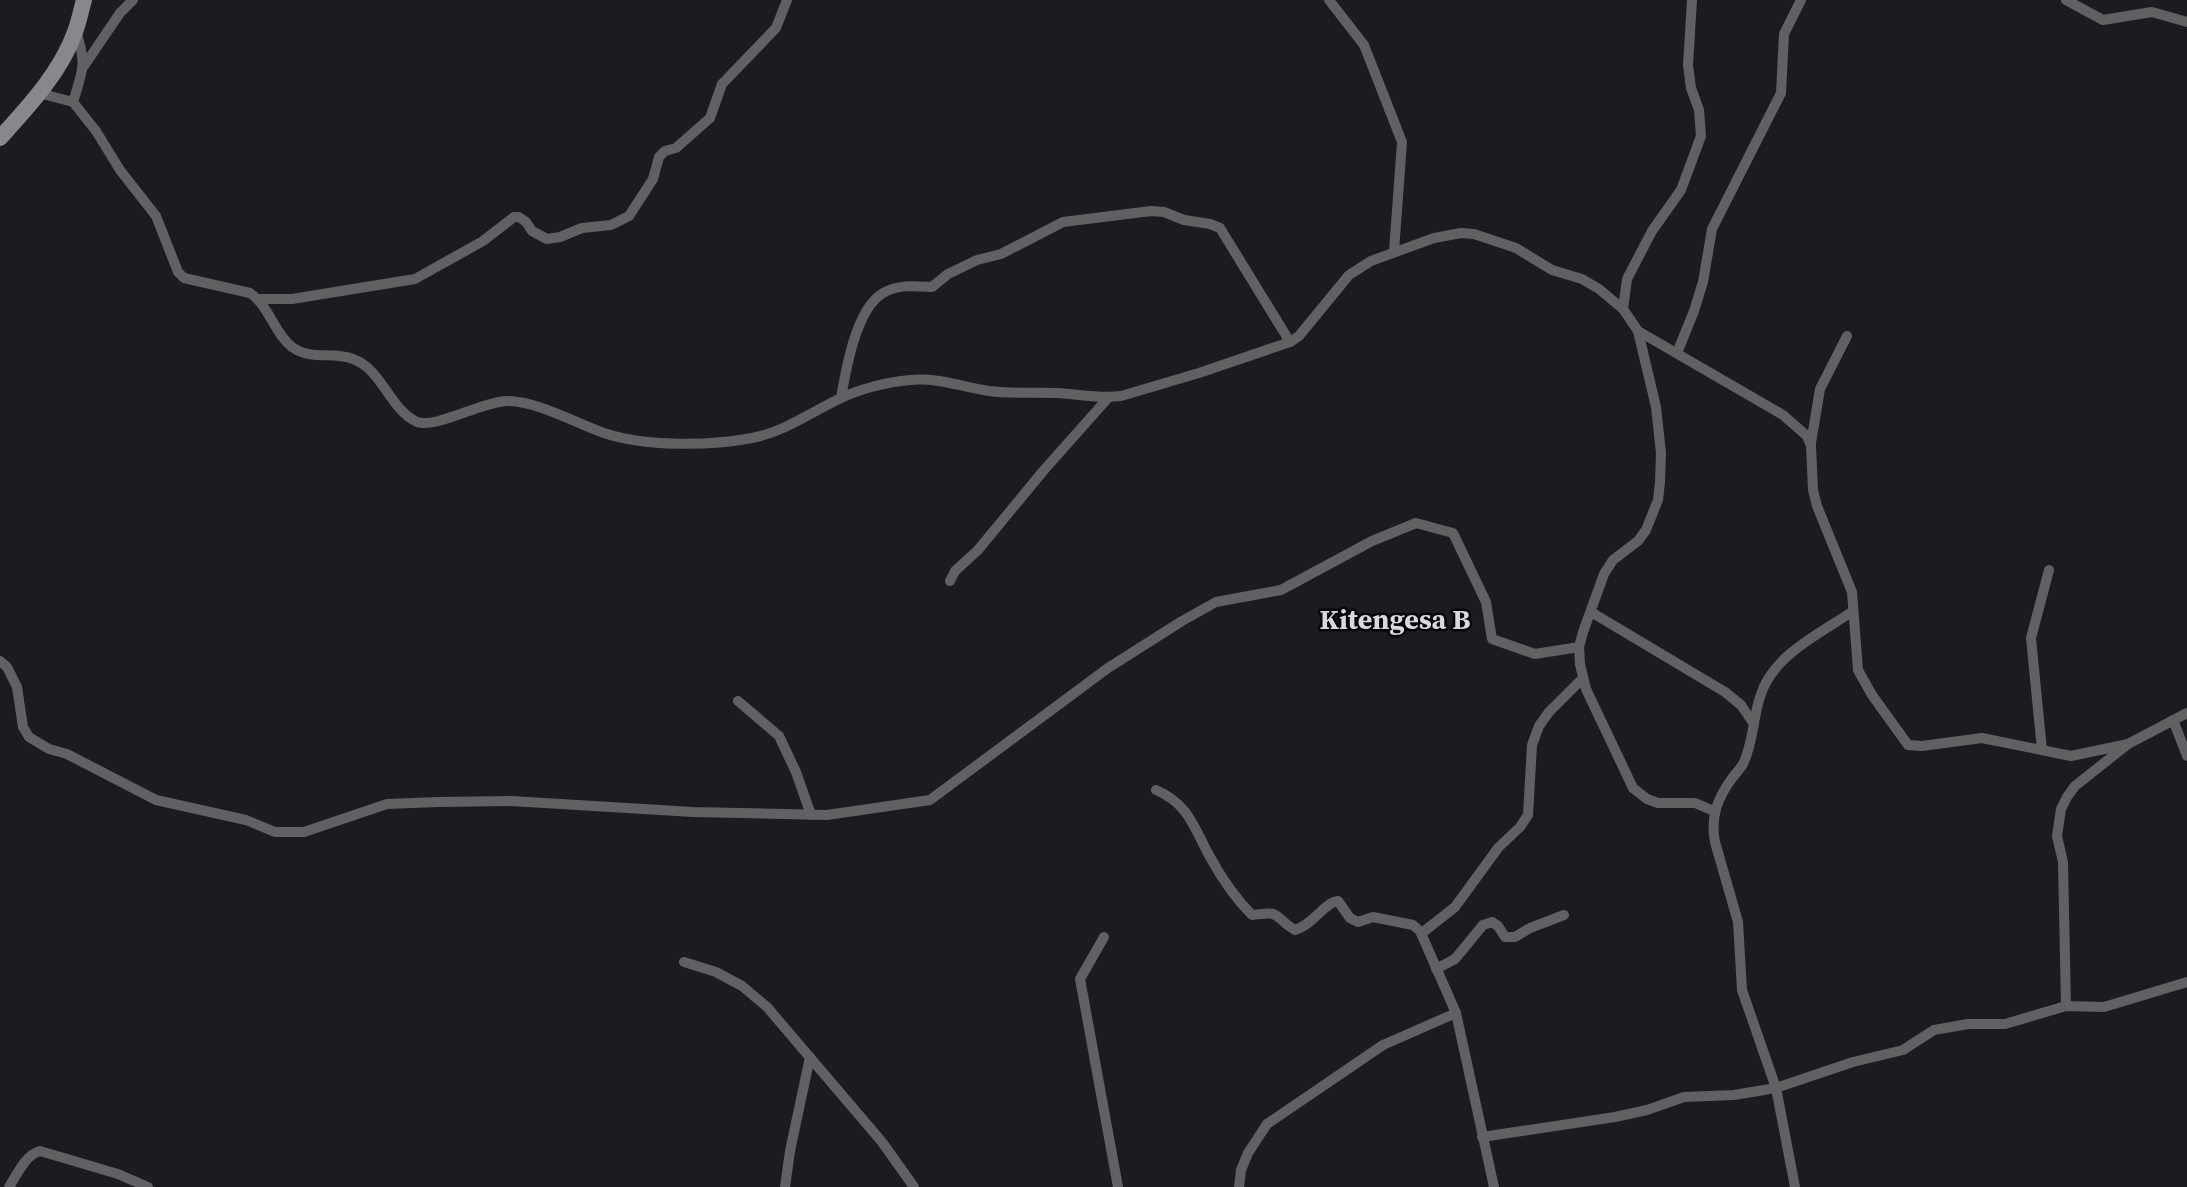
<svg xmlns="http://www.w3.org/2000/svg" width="2187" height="1187" font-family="'Source Serif 4',serif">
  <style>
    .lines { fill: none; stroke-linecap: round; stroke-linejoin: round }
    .street { stroke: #616063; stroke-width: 10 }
    .secondary { stroke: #88878c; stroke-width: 16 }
    .labels { text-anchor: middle; stroke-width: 5; stroke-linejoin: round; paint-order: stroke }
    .quarter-label { font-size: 28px; font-weight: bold; fill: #d9d7df; stroke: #070608 }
  </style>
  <rect width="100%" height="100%" fill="#1d1b21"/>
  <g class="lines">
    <g class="street">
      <polyline points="1329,0 1364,45 1402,142 1394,251"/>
      <polyline points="2066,0 2103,20 2152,12 2187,22"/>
      <path d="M76 31C87 65 83 69 73 102L96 131 120 170 156 216 178 272 184 278 250 293C270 307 274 333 292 347 311 361 333 351 353 359 382 369 390 410 417 422 436 429 485 400 509 401 539 402 576 423 604 433 645 447 710 446 752 438 784 432 810 413 839 399 859 389 887 382 910 380 936 377 963 387 989 391 1012 394 1034 392 1057 393 1079 394 1099 399 1121 396L1199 373 1290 342 1299 336 1349 275 1371 261 1434 238 1461 233 1474 234 1516 248 1552 270 1582 279 1599 289 1623 309 1638 331 1656 407 1661 453 1660 482 1658 500 1646 530 1638 541 1613 560 1604 574 1583 632 1579 647 1580 664 1586 689 1633 788 1647 799 1658 803H1695L1714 811"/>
      <polyline points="84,66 120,13 133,0"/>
      <polyline points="39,93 73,102"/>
      <polyline points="258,299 292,299 415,279 483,241 514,217 519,217 526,222 532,231 547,239 560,237 582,228 611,225 629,216 653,179 659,157 665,151 676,148 710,118 722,84 776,28 787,0"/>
      <polyline points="1623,309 1627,279 1652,231 1681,190 1701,136 1699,110 1691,88 1688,65 1692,0"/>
      <polyline points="1638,331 1783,415 1807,436 1811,446 1813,490 1817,506 1852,592 1858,670 1872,695 1908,745 1922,746 1982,738 2071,756 2128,744"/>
      <polyline points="1677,353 1694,311 1703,282 1712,229 1781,93 1784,34 1801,0"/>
      <path d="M841 398C846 369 856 309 883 293 898 284 916 286 932 287L948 274 977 260 1001 254 1063 222 1151 211 1164 212 1184 220 1210 224 1220 228 1290 342"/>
      <polyline points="1811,443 1820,389 1847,336"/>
      <polyline points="950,581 955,571 978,550 1044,470 1108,398"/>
      <polyline points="1591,612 1725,692 1741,705 1754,724"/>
      <polyline points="0,661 7,667 17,687 23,727 29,737 49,749 67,754 156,800 246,820 275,832 304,832 387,804 438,802 511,801 693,812 827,815 930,800 1108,668 1182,621 1216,602 1281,590 1372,541 1416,523 1453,533 1486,602 1492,639 1535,654 1579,647"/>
      <polyline points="738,701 779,736 796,772 811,815"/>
      <polyline points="2173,720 2187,756"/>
      <polyline points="2042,750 2031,638 2049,570"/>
      <path d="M1156 790C1189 804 1194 828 1210 857 1221 877 1236 899 1252 915 1284 910 1272 917 1295 930 1313 925 1325 902 1338 901L1350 918 1358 922 1373 917 1413 925 1420 931 1456 1013 1494 1187"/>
      <polyline points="1422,933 1455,907 1498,848 1520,827 1528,815 1532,745 1539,726 1549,712 1583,678"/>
      <polyline points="1104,937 1080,979 1118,1187"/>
      <polyline points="684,962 716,972 742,986 767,1007 882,1142 914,1187"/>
      <polyline points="1436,969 1455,959 1483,925 1492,922 1498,926 1505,937 1515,937 1530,928 1564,915"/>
      <polyline points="2066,1006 2063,862 2057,836 2061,809 2067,797 2075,786 2128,744 2187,713"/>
      <polyline points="1482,1137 1615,1117 1647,1110 1684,1097 1734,1095 1776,1088 1853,1062 1903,1050 1934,1030 1968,1024 2005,1024 2066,1006 2104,1007 2187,982"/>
      <path d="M9 1187C17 1175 25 1155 40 1151L118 1174 148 1187"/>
      <polyline points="785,1187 790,1151 810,1057"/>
      <polyline points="1239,1187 1241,1170 1248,1153 1267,1124 1383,1045 1456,1013"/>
      <path d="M1795 1187 1776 1088 1742 990 1738 922 1715 842C1710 816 1718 797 1733 777 1736 773 1740 769 1743 764 1753 744 1753 718 1760 697 1772 655 1820 634 1853 611"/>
    </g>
    <path class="secondary" d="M0 138C28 107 61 72 75 32 79 22 81 10 84 0"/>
  </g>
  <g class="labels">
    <g class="quarter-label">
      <text x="1395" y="629">Kitengesa B</text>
    </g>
  </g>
</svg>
